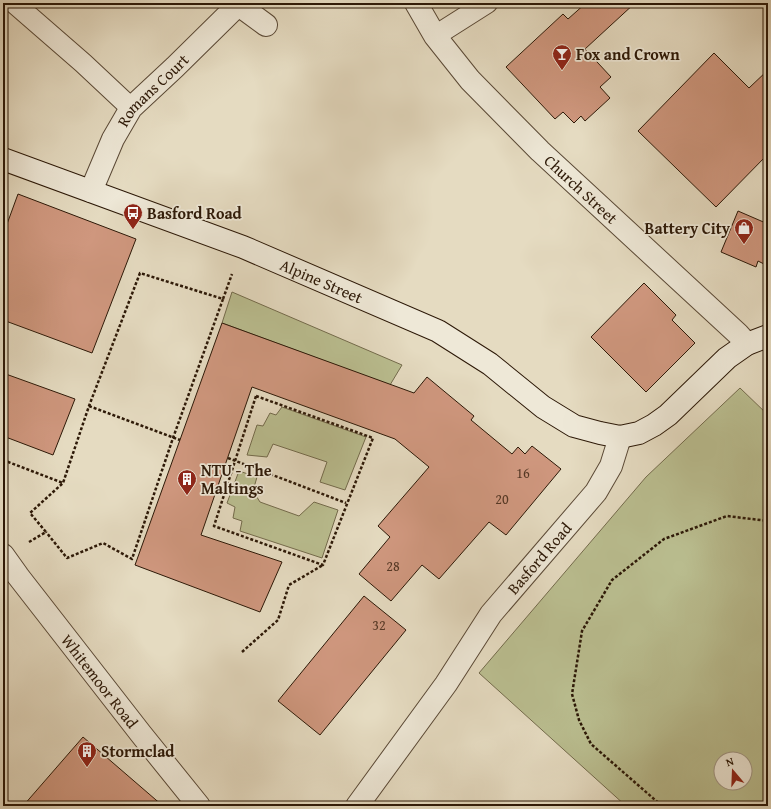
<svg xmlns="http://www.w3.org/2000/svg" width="771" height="809" font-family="'Gentium Book Plus',serif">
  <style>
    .green { fill: #babe90; stroke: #736b4c; fill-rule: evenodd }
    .building { fill: #cf977e; stroke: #2c1807 }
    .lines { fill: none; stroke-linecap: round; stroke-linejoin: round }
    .lane-casing { stroke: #5a4936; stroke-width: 22 }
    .street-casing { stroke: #5a4936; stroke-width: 24 }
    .secondary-casing { stroke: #2c1807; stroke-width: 24 }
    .path { stroke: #2c1807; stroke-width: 2.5; stroke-dasharray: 3 2; stroke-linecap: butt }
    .lane { stroke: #eee8d7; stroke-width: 20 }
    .street { stroke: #eee8d7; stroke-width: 22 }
    .secondary { stroke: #eee8d7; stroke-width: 22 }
    .labels { text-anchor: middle; stroke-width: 3.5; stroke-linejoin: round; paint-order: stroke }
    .number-label { font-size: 14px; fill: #553825 }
    .poi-label { font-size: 16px; font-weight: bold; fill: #2c1807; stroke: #eee8d7; text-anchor: start }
    .street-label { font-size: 16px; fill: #2c1807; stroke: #eee8d7 }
  </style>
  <rect width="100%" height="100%" fill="#e5dbc1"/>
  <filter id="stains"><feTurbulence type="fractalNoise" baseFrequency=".005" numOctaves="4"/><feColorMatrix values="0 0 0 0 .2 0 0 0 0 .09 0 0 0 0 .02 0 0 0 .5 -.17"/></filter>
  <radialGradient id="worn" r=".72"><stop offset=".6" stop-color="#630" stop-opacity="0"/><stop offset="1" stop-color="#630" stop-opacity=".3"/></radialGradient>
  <g class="green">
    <polygon points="232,292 402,365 390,385 222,323"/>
    <path d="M740 388 768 415V806H626L479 673 646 477ZM721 759H745V783H721Z"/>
    <polygon points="282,407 366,437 345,490 320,482 327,462 273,444 267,457 247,455 257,425 263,426 270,413 276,415"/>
    <polygon points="239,471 257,477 253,491 260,502 299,516 314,502 338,510 322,558 240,531 242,521 233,518 235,507 227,503"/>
  </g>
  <g class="building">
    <polygon points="586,3 635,3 585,49 611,77 600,87 610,98 585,121 581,116 574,123 563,112 555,119 506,67 563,14 568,19"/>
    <polygon points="714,53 749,88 768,70 768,154 716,207 638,131"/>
    <polygon points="18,194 136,239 92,353 3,320 3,235"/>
    <polygon points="738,211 768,224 768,266 758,261 756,267 721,252"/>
    <polygon points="644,283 676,315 672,320 695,343 646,392 591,337"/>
    <polygon points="222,323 414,393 427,377 474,416 471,420 512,454 518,447 525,454 532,446 561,469 506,535 489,522 439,579 422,565 391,601 359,574 390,537 378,526 429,467 395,439 252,387 201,535 282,562 260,612 135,565"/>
    <polygon points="3,373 75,399 53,455 3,436"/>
    <polygon points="364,596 406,630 320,735 278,701"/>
    <polygon points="83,737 163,806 23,806"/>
  </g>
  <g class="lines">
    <g class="lane-casing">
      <g id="lane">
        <polyline points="14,3 83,63 131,108"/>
        <polyline points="435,36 487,3"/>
      </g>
    </g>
    <g class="street-casing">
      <g id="street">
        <polyline points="236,3 266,25"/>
        <path id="s1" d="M416 3 435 36 470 80 540 151 738 334 747 344"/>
        <path id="s2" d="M91 191 113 139 131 108 175 67 238 5"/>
        <path id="s3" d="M3 555 18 576 141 734 199 806"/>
        <path id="s4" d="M357 806 446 684 491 614 596 492 611 466 620 437"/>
      </g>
    </g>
    <g class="secondary-casing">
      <g id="secondary">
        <path id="s5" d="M3 159 243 247 438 331 490 364 543 407 574 426 600 433 620 437 639 433 654 425 668 415 727 358 747 344 768 336"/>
      </g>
    </g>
    <g class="path">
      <polyline points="223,299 232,274"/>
      <polygon points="256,396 373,438 323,565 214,526"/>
      <polyline points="89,406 180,440"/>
      <polyline points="228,458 346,503"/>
      <polyline points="3,460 63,483 89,406 140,273 223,299 173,438 132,559 103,543 67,558 46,532"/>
      <polyline points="29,542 46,532 30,513 63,483"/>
      <polyline points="242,652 278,620 289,585 323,565"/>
      <polyline points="662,806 591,744 579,720 572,694 582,631 612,580 664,539 727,516 768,521"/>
    </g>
    <use href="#lane" class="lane"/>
    <use href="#street" class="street"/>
    <use href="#secondary" class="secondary"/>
  </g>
  <defs>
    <g id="bar-pin" transform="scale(1)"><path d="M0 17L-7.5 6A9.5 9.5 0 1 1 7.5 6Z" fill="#8f2418" stroke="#eee8d7"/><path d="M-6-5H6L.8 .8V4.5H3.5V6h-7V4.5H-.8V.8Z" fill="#fff"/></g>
    <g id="bus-pin" transform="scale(1)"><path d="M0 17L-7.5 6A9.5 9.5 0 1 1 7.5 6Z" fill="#8f2418" stroke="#eee8d7"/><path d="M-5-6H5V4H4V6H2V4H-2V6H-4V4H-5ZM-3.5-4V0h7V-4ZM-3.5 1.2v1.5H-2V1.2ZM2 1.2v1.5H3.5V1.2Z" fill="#fff"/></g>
    <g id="shop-pin" transform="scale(1)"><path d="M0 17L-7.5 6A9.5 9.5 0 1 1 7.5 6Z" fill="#8f2418" stroke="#eee8d7"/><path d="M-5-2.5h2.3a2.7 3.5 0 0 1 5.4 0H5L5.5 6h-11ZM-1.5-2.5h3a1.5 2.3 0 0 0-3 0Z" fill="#fff"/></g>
    <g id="building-pin" transform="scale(1)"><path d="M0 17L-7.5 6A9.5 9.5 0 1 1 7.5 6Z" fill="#8f2418" stroke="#eee8d7"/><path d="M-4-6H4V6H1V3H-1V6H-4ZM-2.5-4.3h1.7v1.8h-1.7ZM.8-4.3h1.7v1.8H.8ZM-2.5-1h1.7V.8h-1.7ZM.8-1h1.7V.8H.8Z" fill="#fff"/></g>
  </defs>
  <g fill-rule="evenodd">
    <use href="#bar-pin" x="562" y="54"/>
    <use href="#bus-pin" x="133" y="213"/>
    <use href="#shop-pin" x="744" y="228"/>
    <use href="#building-pin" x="187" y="479"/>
    <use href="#building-pin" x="87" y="751"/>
  </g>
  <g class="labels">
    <g class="number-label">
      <text x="523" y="478">16</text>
      <text x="502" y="504">20</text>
      <text x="393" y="571">28</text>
      <text x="379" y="630">32</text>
    </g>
    <g class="poi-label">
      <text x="576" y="60">Fox and Crown</text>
      <text x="147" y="219">Basford Road</text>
      <text x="730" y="234" text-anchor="end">Battery City</text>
      <text x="201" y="476">NTU - The<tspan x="201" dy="18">Maltings</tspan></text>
      <text x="101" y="757">Stormclad</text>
    </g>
    <g class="street-label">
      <text dy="6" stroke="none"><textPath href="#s2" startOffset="120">Romans Court</textPath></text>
      <text dy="6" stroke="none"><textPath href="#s1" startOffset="250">Church Street</textPath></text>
      <text dy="6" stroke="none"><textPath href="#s5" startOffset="341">Alpine Street</textPath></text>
      <text dy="6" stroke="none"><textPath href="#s4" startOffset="308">Basford Road</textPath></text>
      <text dy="6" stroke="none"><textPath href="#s3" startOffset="159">Whitemoor Road</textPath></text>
    </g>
  </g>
  <rect width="771" height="809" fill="none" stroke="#e5dbc1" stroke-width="16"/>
  <rect x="4" y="4" width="763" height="801" fill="none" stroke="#2c1807" stroke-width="2"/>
  <rect x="8" y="8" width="755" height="793" fill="none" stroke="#2c1807"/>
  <g transform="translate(733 771) rotate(341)"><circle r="19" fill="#eee8d7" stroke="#a09584"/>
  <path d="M0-3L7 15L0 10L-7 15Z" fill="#8f2418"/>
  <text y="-6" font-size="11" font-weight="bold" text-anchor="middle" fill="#2c1807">N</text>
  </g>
  <rect width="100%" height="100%" filter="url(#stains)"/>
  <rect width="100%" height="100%" fill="url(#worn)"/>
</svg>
